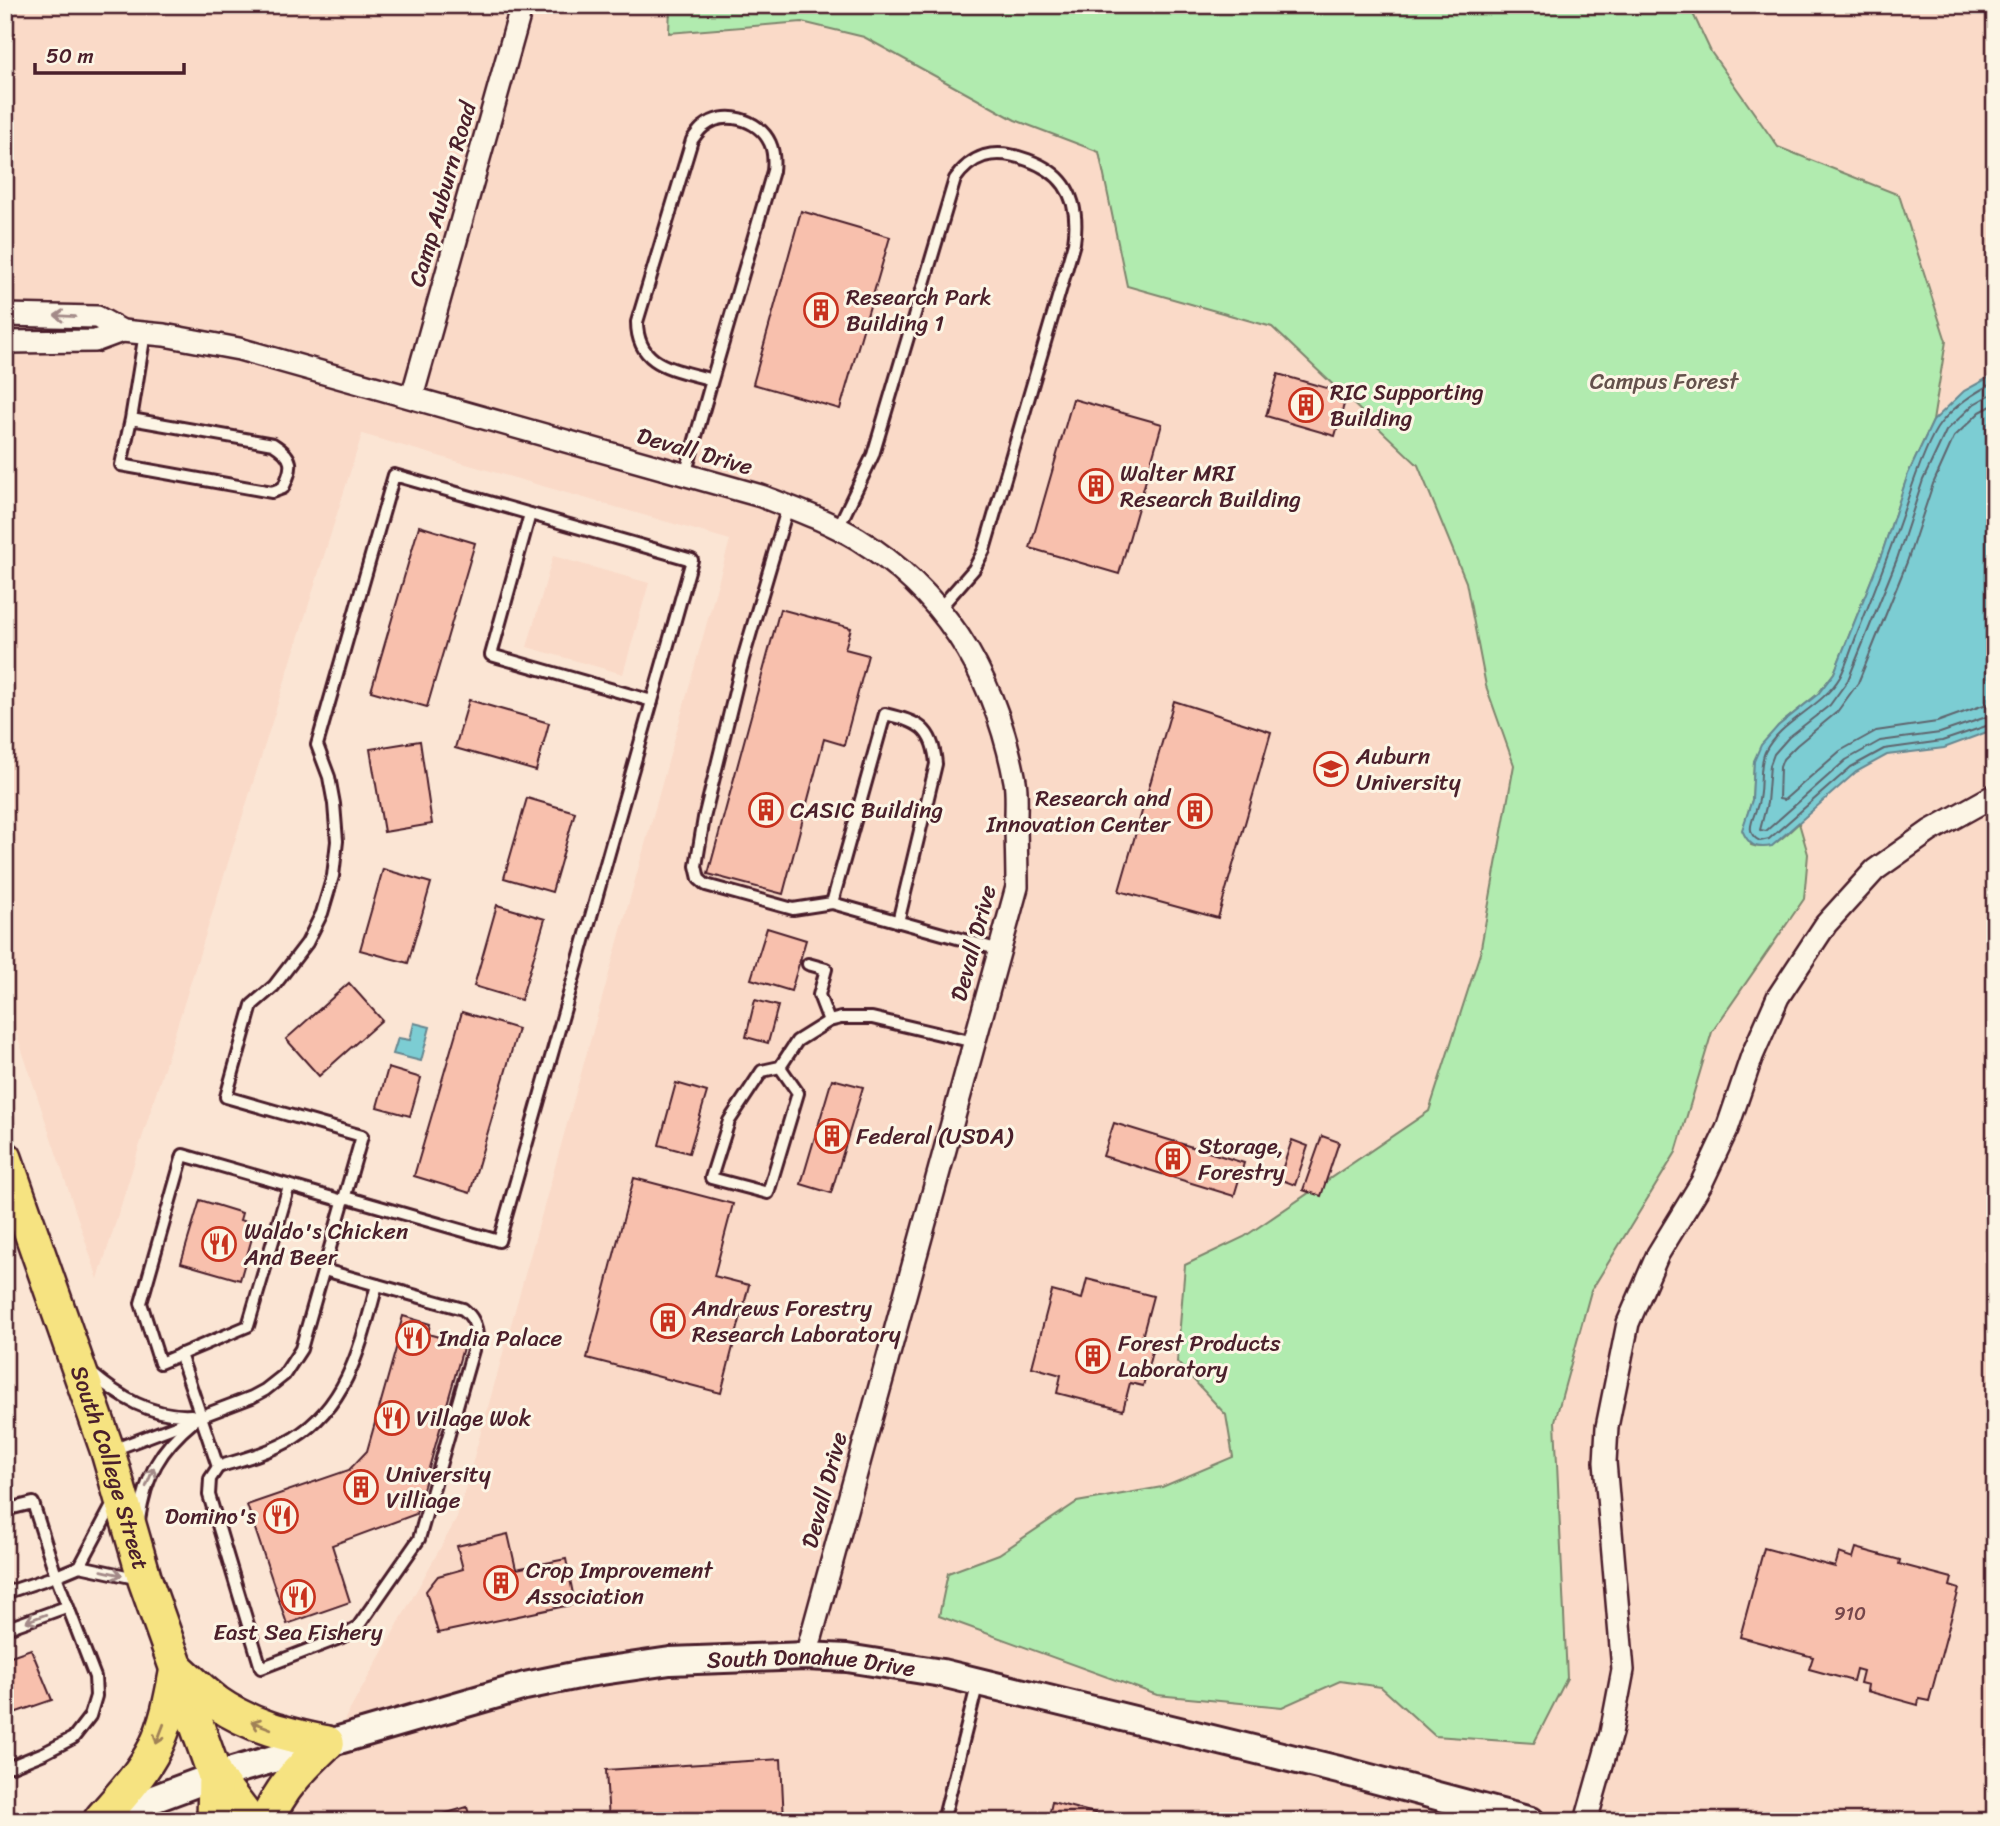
<svg xmlns="http://www.w3.org/2000/svg" width="2000" height="1826" font-family="Sriracha,sans-serif">
  <style>
    .built { fill: #fadac8 }
    .green { fill: #b1ebaf; stroke: #7e856d; stroke-width: 2 }
    .water { fill: #7ccdd3; stroke: #688790; stroke-width: 2 }
    .lines { fill: none; stroke-linecap: round; stroke-linejoin: round }
    .shore { stroke: #5e656e; stroke-width: 2 }
    .building { fill: #f8c0ad; stroke: #4a1f2b; stroke-width: 2 }
    .service-casing { stroke: #4a1f2b; stroke-width: 16 }
    .minor-casing { stroke: #4a1f2b; stroke-width: 26 }
    .tertiary-casing { stroke: #4a1f2b; stroke-width: 32 }
    .primary-casing { stroke: #4a1f2b; stroke-width: 38 }
    .service { stroke: #fcf5e5; stroke-width: 10 }
    .minor { stroke: #fcf5e5; stroke-width: 21 }
    .tertiary { stroke: #fcf5e5; stroke-width: 26 }
    .primary { stroke: #f6e381; stroke-width: 33 }
    .oneway { stroke: #a38a88 }
    .oneway2 { stroke: #a08156 }
    .labels { text-anchor: middle; stroke-width: 6; stroke-linejoin: round; paint-order: stroke }
    .number-label { font-size: 19px; fill: #76474c }
    .street-label { font-size: 23px; fill: #4a1f2b; stroke: #fcf5e5 }
    .poi-label { font-size: 23px; fill: #4a1f2b; stroke: #fcf5e5; text-anchor: start }
    .park-label { font-size: 23px; fill: #64524c; stroke: #fcf5e5 }
  </style>
  <rect width="100%" height="100%" fill="#fbe5d4"/>
  <filter id="ink" filterUnits="userSpaceOnUse"><feTurbulence type="fractalNoise" baseFrequency=".0143" numOctaves="2"/><feDisplacementMap in="SourceGraphic" scale="14" xChannelSelector="R" yChannelSelector="G"/><feConvolveMatrix kernelMatrix="1 2 1 2 8 2 1 2 1" color-interpolation-filters="sRGB"/></filter>
  <g filter="url(#ink)">
    <g class="built">
      <polygon points="5,5 1995,5 1995,1821 288,1821 457,1518 730,540 362,434 98,1279 5,999"/>
      <polygon points="553,556 649,583 623,674 527,647"/>
    </g>
    <path class="green" d="M670 5H1689L1711 52 1778 147 1899 195 1946 341 1933 421 1908 474 1882 553 1834 673 1818 694 1778 726 1754 761 1752 800 1746 819 1751 845C1772 853 1785 835 1799 823L1808 854 1804 899 1712 1032 1676 1152 1591 1291 1555 1421 1567 1678 1534 1743 1435 1736 1381 1687 1340 1681 1282 1707 1157 1695 939 1616 948 1573 999 1554 1077 1502 1162 1487 1233 1457 1226 1415 1177 1362 1185 1265 1244 1237 1429 1111 1480 953 1514 765 1486 686 1466 582 1418 465 1272 327 1127 286 1099 152 1015 120 864 37 802 22 669 33Z"/>
    <g class="water">
      <path d="M1995 374V729L1944 748 1887 755 1856 772 1772 846C1756 849 1749 846 1742 830L1752 800 1754 761 1761 745 1778 726 1818 694 1834 673 1882 553 1908 474 1933 421 1964 391Z"/>
      <polygon points="414,1023 430,1027 421,1061 393,1054 398,1038 410,1040"/>
    </g>
    <g class="lines">
      <g class="shore">
        <path d="M1995 382C1974 393 1955 405 1940 424 1927 440 1912 486 1905 507 1891 548 1876 587 1860 627 1853 643 1848 662 1840 677 1822 708 1780 721 1765 752 1758 768 1763 787 1758 804 1754 818 1743 833 1760 841L1769 839 1851 767 1884 749 1942 741 1995 723"/>
        <polyline points="1995,392 1974,404 1946,431 1923,480 1897,559 1848,680 1830,705 1789,737 1774,754 1770,765 1767,803 1760,830 1766,831 1846,760 1880,741 1940,733 1995,714"/>
        <polyline points="1995,404 1980,412 1954,437 1933,484 1907,562 1858,683 1837,712 1797,745 1783,759 1780,767 1779,799 1784,800 1840,751 1876,731 1937,722 1984,705 1995,703"/>
      </g>
    </g>
    <g class="building">
      <polygon points="801,211 890,237 840,409 753,384"/>
      <polygon points="1278,374 1347,394 1335,436 1266,416"/>
      <polygon points="1073,399 1162,424 1119,574 1030,548"/>
      <polygon points="419,526 475,543 427,707 371,691"/>
      <polygon points="780,609 851,628 845,649 868,655 844,745 824,739 783,894 708,874"/>
      <polygon points="469,700 549,723 536,771 455,748"/>
      <polygon points="1174,701 1271,732 1218,918 1119,891"/>
      <polygon points="420,741 432,824 384,832 370,749"/>
      <polygon points="527,798 575,812 552,892 504,878"/>
      <polygon points="383,869 431,883 408,963 360,950"/>
      <polygon points="497,905 545,919 521,1000 474,986"/>
      <polygon points="767,928 806,940 791,991 751,979"/>
      <polygon points="349,983 382,1020 319,1076 286,1039"/>
      <polygon points="755,1000 778,1006 768,1043 746,1037"/>
      <polygon points="462,1012 518,1029 470,1193 414,1176"/>
      <polygon points="388,1068 421,1078 410,1116 377,1107"/>
      <polygon points="832,1079 863,1087 831,1193 801,1184"/>
      <polygon points="676,1083 707,1092 689,1153 659,1145"/>
      <polygon points="1114,1123 1244,1163 1234,1196 1103,1156"/>
      <polygon points="1322,1136 1339,1142 1321,1196 1303,1190"/>
      <polygon points="1292,1140 1308,1146 1295,1185 1279,1179"/>
      <polygon points="634,1178 733,1204 714,1276 749,1285 721,1393 587,1358"/>
      <polygon points="200,1200 242,1213 240,1220 256,1224 240,1280 181,1263"/>
      <polygon points="1087,1279 1153,1296 1141,1341 1154,1344 1143,1386 1130,1383 1123,1410 1057,1393 1061,1375 1032,1367 1052,1291 1082,1299"/>
      <polygon points="403,1316 430,1324 428,1334 464,1344 416,1514 332,1545 350,1602 287,1624 247,1505 349,1470 367,1451 401,1331 399,1330"/>
      <polygon points="508,1534 516,1569 566,1559 575,1604 438,1633 426,1591 438,1576 463,1569 457,1546"/>
      <polygon points="1764,1548 1835,1567 1839,1553 1853,1558 1856,1548 1900,1560 1899,1564 1952,1578 1950,1586 1959,1589 1929,1701 1919,1699 1918,1705 1867,1691 1868,1685 1860,1683 1863,1671 1856,1669 1853,1681 1809,1669 1813,1657 1740,1637"/>
      <polygon points="31,1649 52,1700 5,1716 5,1658"/>
      <polygon points="781,1759 784,1821 609,1821 606,1770"/>
      <polygon points="1052,1802 1125,1821 1048,1821"/>
      <polygon points="467,1807 471,1821 420,1821"/>
    </g>
    <g class="lines">
      <g class="service-casing">
        <g id="service">
          <path d="M131 419 121 465 272 492 283 488C294 466 294 457 273 444L131 419 145 333"/>
          <path d="M685 475 712 380C677 369 637 368 637 322L692 140C695 136 699 130 703 127 724 109 759 119 770 143 774 152 774 162 773 171L712 380"/>
          <polyline points="788,506 743,659 704,818 696,866 699,879 706,885 793,909 832,903 1000,950"/>
          <polyline points="530,514 491,655 652,701"/>
          <path d="M838 528 873 455 955 179C962 169 972 160 984 156 1009 149 1049 164 1064 185 1076 202 1077 223 1074 243L984 550 974 569 939 609"/>
          <path d="M832 903 885 714C918 722 933 727 936 764L898 922"/>
          <polyline points="808,964 826,969 819,995 829,1021"/>
          <polyline points="780,1067 798,1093 768,1193 711,1178 729,1121 762,1071 780,1067 797,1041 829,1021 841,1018 872,1018 974,1042"/>
          <polyline points="289,1186 248,1326 160,1363 141,1303 183,1155 343,1201"/>
          <path d="M180 1354 218 1467C243 1459 271 1452 294 1438 349 1404 361 1343 377 1285"/>
          <path d="M90 1372C119 1397 151 1417 191 1415"/>
          <polyline points="110,1451 252,1397 265,1390 284,1375 301,1349 362,1136 226,1097 252,1005 274,986 307,943 322,913 333,876 337,841 334,804 329,777 317,745 394,475 692,560 499,1241 345,1197"/>
          <path d="M218 1467 210 1479 209 1495 261 1668 342 1637 357 1628 419 1539 477 1336C476 1324 473 1317 463 1309L324 1270"/>
          <polyline points="5,1510 33,1503 56,1576 5,1593"/>
          <path d="M139 1520C146 1475 159 1450 194 1421"/>
          <polyline points="80,1566 115,1500"/>
          <polyline points="5,1629 66,1607"/>
          <polyline points="5,1766 12,1766 44,1753 73,1738 90,1716 96,1696 95,1677 56,1576 80,1566 140,1579"/>
          <polyline points="943,1821 978,1682"/>
        </g>
      </g>
      <g class="minor-casing">
        <g id="minor">
          <path d="M5 315 97 317 122 331 164 335 239 349 761 496C794 509 827 520 858 539 948 595 996 679 1015 781 1017 793 1016 806 1016 818 1016 841 1017 864 1017 887L806 1656"/>
          <polyline points="5,342 95,341 122,331"/>
          <polyline points="412,397 522,5"/>
          <polyline points="1586,1821 1611,1733 1623,1670 1605,1462 1607,1427 1628,1323 1658,1254 1702,1182 1727,1129 1752,1056 1778,997 1826,924 1875,870 1930,831 1995,795"/>
        </g>
      </g>
      <g class="tertiary-casing">
        <g id="tertiary">
          <path id="s1" d="M102 1818 215 1776 525 1686 588 1673 670 1661 806 1656 847 1658 942 1673 1351 1773 1531 1821"/>
        </g>
      </g>
      <g class="primary-casing">
        <g id="primary">
          <path id="s2" d="M5 1158 108 1452 145 1580 215 1776 243 1813 245 1821"/>
          <path d="M179 1670C191 1681 204 1693 217 1703 250 1726 288 1735 327 1743"/>
          <path d="M111 1821 101 1819C120 1797 141 1775 155 1748 167 1724 172 1695 177 1668"/>
          <polyline points="214,1821 215,1776"/>
          <path d="M267 1821C280 1788 302 1767 327 1743"/>
        </g>
      </g>
      <use href="#service" class="service"/>
      <use href="#minor" class="minor"/>
      <use href="#tertiary" class="tertiary"/>
      <use href="#primary" class="primary"/>
    </g>
    <defs><path id="oneway-shaft" d="M-6 0H5M1.5-3L5.5 0L1.5 3" fill="none" stroke-width="1.6" stroke-linecap="round" stroke-linejoin="round" transform="scale(1.75)"/></defs>
    <g class="oneway">
      <use href="#oneway-shaft" transform="translate(65 316) rotate(-177)"/>
      <use href="#oneway-shaft" transform="translate(150 1477) rotate(-68)"/>
      <use href="#oneway-shaft" transform="translate(112 1573) rotate(13)"/>
      <use href="#oneway-shaft" transform="translate(36 1618) rotate(160)"/>
    </g>
    <g class="oneway2">
      <use href="#oneway-shaft" transform="translate(261 1725) rotate(-159)"/>
      <use href="#oneway-shaft" transform="translate(160 1734) rotate(111)"/>
    </g>
  </g>
  <defs>
    <g id="building-ring" transform="scale(1.75)"><circle r="9.5" fill="#fcf5e5" stroke="#c8321e" stroke-width="1.5"/><path d="M-4-6H4V6H1V3H-1V6H-4ZM-2.5-4.3h1.7v1.8h-1.7ZM.8-4.3h1.7v1.8H.8ZM-2.5-1h1.7V.8h-1.7ZM.8-1h1.7V.8H.8Z" fill="#c8321e"/></g>
    <g id="university-ring" transform="scale(1.75)"><circle r="9.5" fill="#fcf5e5" stroke="#c8321e" stroke-width="1.5"/><path d="M0-5L7-2L0 1L-7-2ZM-4 1L0 2.5L4 1V4Q0 6-4 4Z" fill="#c8321e"/></g>
    <g id="restaurant-ring" transform="scale(1.75)"><circle r="9.5" fill="#fcf5e5" stroke="#c8321e" stroke-width="1.5"/><path d="M-5-6h1v4h1v-4h1v4h1v-4h1v5L-1.5 .5V6h-2V.5L-5-1ZM5-6V6H3V1.5H1.5Q1.5-4 5-6Z" fill="#c8321e"/></g>
  </defs>
  <g fill-rule="evenodd">
    <use href="#building-ring" x="821" y="310"/>
    <use href="#building-ring" x="1306" y="405"/>
    <use href="#building-ring" x="1096" y="486"/>
    <use href="#university-ring" x="1331" y="769"/>
    <use href="#building-ring" x="766" y="810"/>
    <use href="#building-ring" x="1195" y="811"/>
    <use href="#building-ring" x="832" y="1136"/>
    <use href="#building-ring" x="1173" y="1159"/>
    <use href="#restaurant-ring" x="219" y="1244"/>
    <use href="#building-ring" x="668" y="1321"/>
    <use href="#restaurant-ring" x="413" y="1338"/>
    <use href="#building-ring" x="1093" y="1356"/>
    <use href="#restaurant-ring" x="392" y="1418"/>
    <use href="#building-ring" x="361" y="1487"/>
    <use href="#restaurant-ring" x="281" y="1516"/>
    <use href="#building-ring" x="501" y="1583"/>
    <use href="#restaurant-ring" x="298" y="1597"/>
  </g>
  <g class="labels">
    <g class="number-label">
      <text x="1850" y="1620">910</text>
    </g>
    <g class="street-label">
      <text transform="translate(442 194) rotate(-74)" y="8">Camp Auburn Road</text>
      <text transform="translate(695 451) rotate(16)" y="8">Devall Drive</text>
      <text transform="translate(973 943) rotate(-75)" y="8">Devall Drive</text>
      <text dy="8" stroke="none"><textPath href="#s2" startOffset="327">South College Street</textPath></text>
      <text transform="translate(824 1490) rotate(-75)" y="8">Devall Drive</text>
      <text dy="8" stroke="none"><textPath href="#s1" startOffset="732">South Donahue Drive</textPath></text>
    </g>
    <g class="poi-label">
      <text x="846" y="305">Research Park<tspan x="846" dy="26">Building 1</tspan></text>
      <text x="1330" y="400">RIC Supporting<tspan x="1330" dy="26">Building</tspan></text>
      <text x="1120" y="481">Walter MRI<tspan x="1120" dy="26">Research Building</tspan></text>
      <text x="1356" y="764">Auburn<tspan x="1356" dy="26">University</tspan></text>
      <text x="1170" y="806" text-anchor="end">Research and<tspan x="1170" dy="26">Innovation Center</tspan></text>
      <text x="790" y="818">CASIC Building</text>
      <text x="856" y="1144">Federal (USDA)</text>
      <text x="1198" y="1154">Storage,<tspan x="1198" dy="26">Forestry</tspan></text>
      <text x="244" y="1239">Waldo's Chicken<tspan x="244" dy="26">And Beer</tspan></text>
      <text x="692" y="1316">Andrews Forestry<tspan x="692" dy="26">Research Laboratory</tspan></text>
      <text x="438" y="1346">India Palace</text>
      <text x="1118" y="1351">Forest Products<tspan x="1118" dy="26">Laboratory</tspan></text>
      <text x="416" y="1426">Village Wok</text>
      <text x="386" y="1482">University<tspan x="386" dy="26">Villiage</tspan></text>
      <text x="256" y="1524" text-anchor="end">Domino's</text>
      <text x="526" y="1578">Crop Improvement<tspan x="526" dy="26">Association</tspan></text>
      <text x="298" y="1640" text-anchor="middle">East Sea Fishery</text>
    </g>
    <g class="park-label">
      <text x="1664" y="389">Campus Forest</text>
    </g>
  </g>
  <rect width="2000" height="1826" fill="none" stroke="#fcf5e5" stroke-width="28"/>
  <rect x="14" y="14" width="1972" height="1798" fill="none" stroke="#4a1f2b" stroke-width="2.5" filter="url(#ink)"/>
  <path d="M35 63v10h149v-10" fill="none" stroke="#4a1f2b" stroke-width="3.5"/>
  <text x="46" y="63" font-size="21" fill="#4a1f2b" stroke="#fcf5e5" stroke-width="5" paint-order="stroke">50 m</text>
</svg>
